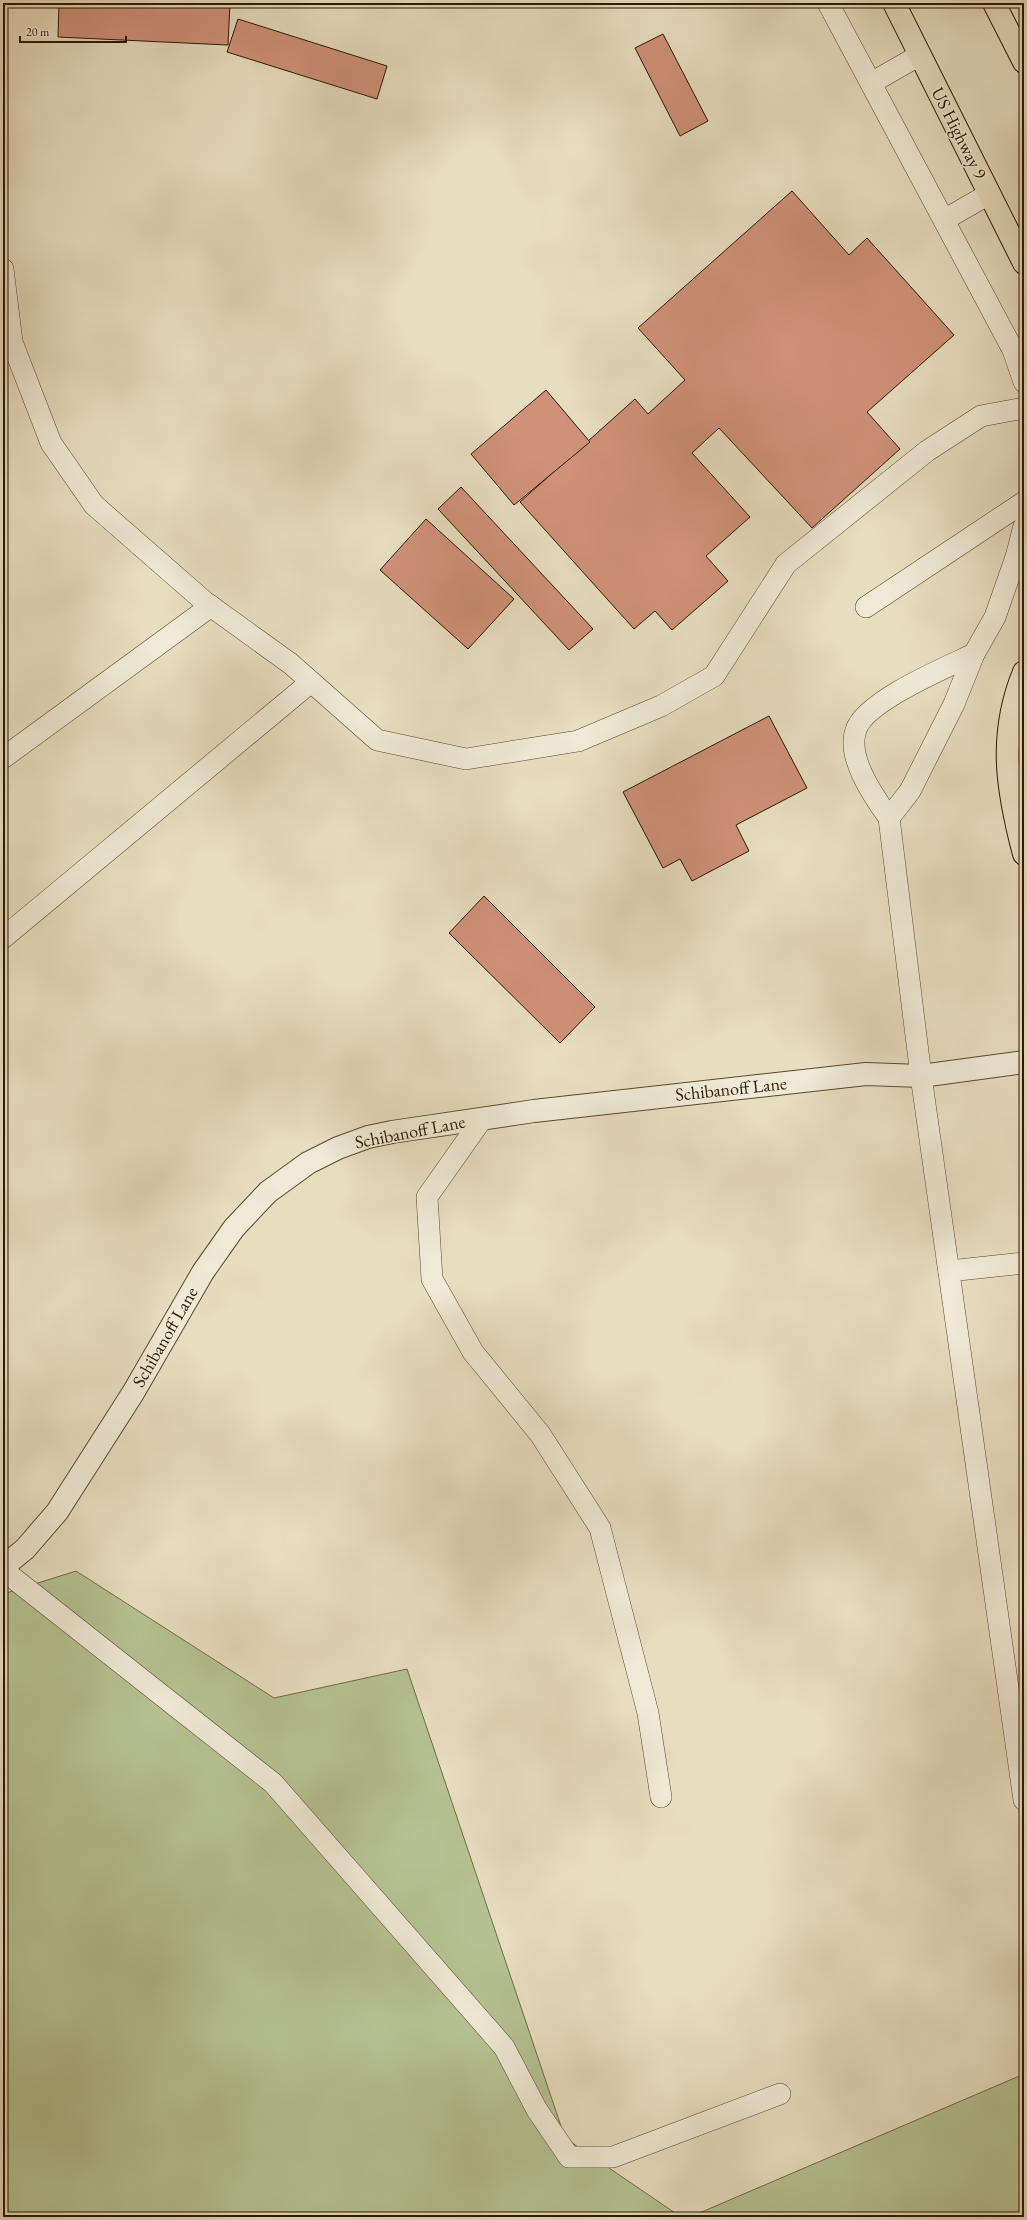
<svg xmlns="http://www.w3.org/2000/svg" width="1027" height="2220" font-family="'EB Garamond',serif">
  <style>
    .green { fill: #b5c192; stroke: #706c4a }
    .building { fill: #cf9179; stroke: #2a1801 }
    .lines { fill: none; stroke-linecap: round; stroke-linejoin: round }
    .lane-casing { stroke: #594930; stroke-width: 22 }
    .street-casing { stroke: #594930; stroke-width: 24 }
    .highway-casing { stroke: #2a1801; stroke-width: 24 }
    .lane { stroke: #efe9d5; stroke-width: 21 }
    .street { stroke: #efe9d5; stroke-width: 22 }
    .highway { stroke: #e7ddbf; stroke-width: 22 }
    .labels { text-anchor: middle; stroke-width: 3; stroke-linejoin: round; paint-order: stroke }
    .street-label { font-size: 18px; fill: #2a1801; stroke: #efe9d5 }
  </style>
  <rect width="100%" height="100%" fill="#e7ddbf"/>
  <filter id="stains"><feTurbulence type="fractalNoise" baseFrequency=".005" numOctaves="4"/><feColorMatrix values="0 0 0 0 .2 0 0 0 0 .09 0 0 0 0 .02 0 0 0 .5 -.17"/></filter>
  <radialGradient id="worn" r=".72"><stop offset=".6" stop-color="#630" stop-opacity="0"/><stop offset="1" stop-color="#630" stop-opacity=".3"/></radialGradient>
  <g class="green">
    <polygon points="76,1571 274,1698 407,1669 565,2138 681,2217 3,2217 3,1594"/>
    <polygon points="1024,2074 1024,2217 690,2217"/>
  </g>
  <g class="building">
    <polygon points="59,3 230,3 228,45 58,37"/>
    <polygon points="238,19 387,66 377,99 227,52"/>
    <polygon points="663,34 708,121 680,136 635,48"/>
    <polygon points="792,191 849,255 867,238 954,335 867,412 900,449 812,528 719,428 692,453 750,517 706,556 728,581 672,630 655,611 634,629 520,502 635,399 648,414 685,380 638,328"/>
    <polygon points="546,390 590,442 514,505 471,454"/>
    <polygon points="461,487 593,629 569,650 438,509"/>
    <polygon points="426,519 514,599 468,649 380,570"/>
    <polygon points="769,716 807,788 736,825 749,851 692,881 680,859 663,868 623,792"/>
    <polygon points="484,896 595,1007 560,1043 449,933"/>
  </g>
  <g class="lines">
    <g class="lane-casing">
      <g id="lane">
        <polyline points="828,3 1013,350 1024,382"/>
        <polyline points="871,83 920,55"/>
        <polyline points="944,220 989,194"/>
        <polyline points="3,269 12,342 51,443 94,505 205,602 291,664 377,740 466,759 578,741 661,706 714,676 786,564 927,451 981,416 1024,408"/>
        <polyline points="866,607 1024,502"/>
        <path d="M974 654C947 667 865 701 856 730 846 757 874 797 889 818L921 1076 1024 1800"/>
        <polyline points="3,758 211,606"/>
        <polyline points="889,818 910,791 954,704 974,654 995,617 1016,557 1024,526"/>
        <polyline points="3,938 311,682"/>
        <polyline points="482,1119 427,1197 432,1279 473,1352 540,1434 600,1528 648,1713 661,1797"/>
        <polyline points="949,1271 1024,1263"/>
        <polyline points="3,1570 273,1783 504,2047 537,2110 569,2157 613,2157 780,2094"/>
      </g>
    </g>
    <g class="street-casing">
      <polyline id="street" points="3,1567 25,1549 57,1512 133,1393 203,1272 234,1228 268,1192 308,1163 338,1148 368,1137 392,1132 534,1111 866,1074 921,1076 1024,1062"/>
    </g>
    <g class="highway-casing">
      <g id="highway">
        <polyline points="894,3 1024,263"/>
        <polyline points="994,3 1024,62"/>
        <path d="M1024 672C998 735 1007 790 1024 854"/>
      </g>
    </g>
    <use href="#lane" class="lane"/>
    <use href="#street" class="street"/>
    <use href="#highway" class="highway"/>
  </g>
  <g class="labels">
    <g class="street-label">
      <text transform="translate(959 133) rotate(63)" y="6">US Highway 9</text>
      <text transform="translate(731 1089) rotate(-6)" y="6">Schibanoff Lane</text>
      <text transform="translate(410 1132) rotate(-11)" y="6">Schibanoff Lane</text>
      <text transform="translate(165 1337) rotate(-60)" y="6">Schibanoff Lane</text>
    </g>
  </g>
  <rect width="1027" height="2220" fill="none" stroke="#e7ddbf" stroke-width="16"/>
  <rect x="4" y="4" width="1019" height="2212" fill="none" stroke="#2a1801" stroke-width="2"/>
  <rect x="8" y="8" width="1011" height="2204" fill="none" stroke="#2a1801"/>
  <path d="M20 36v6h106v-6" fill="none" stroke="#2a1801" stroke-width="2"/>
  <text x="26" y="36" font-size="12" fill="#2a1801" stroke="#efe9d5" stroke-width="3" paint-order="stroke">20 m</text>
  <rect width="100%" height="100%" filter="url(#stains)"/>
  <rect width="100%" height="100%" fill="url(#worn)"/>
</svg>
